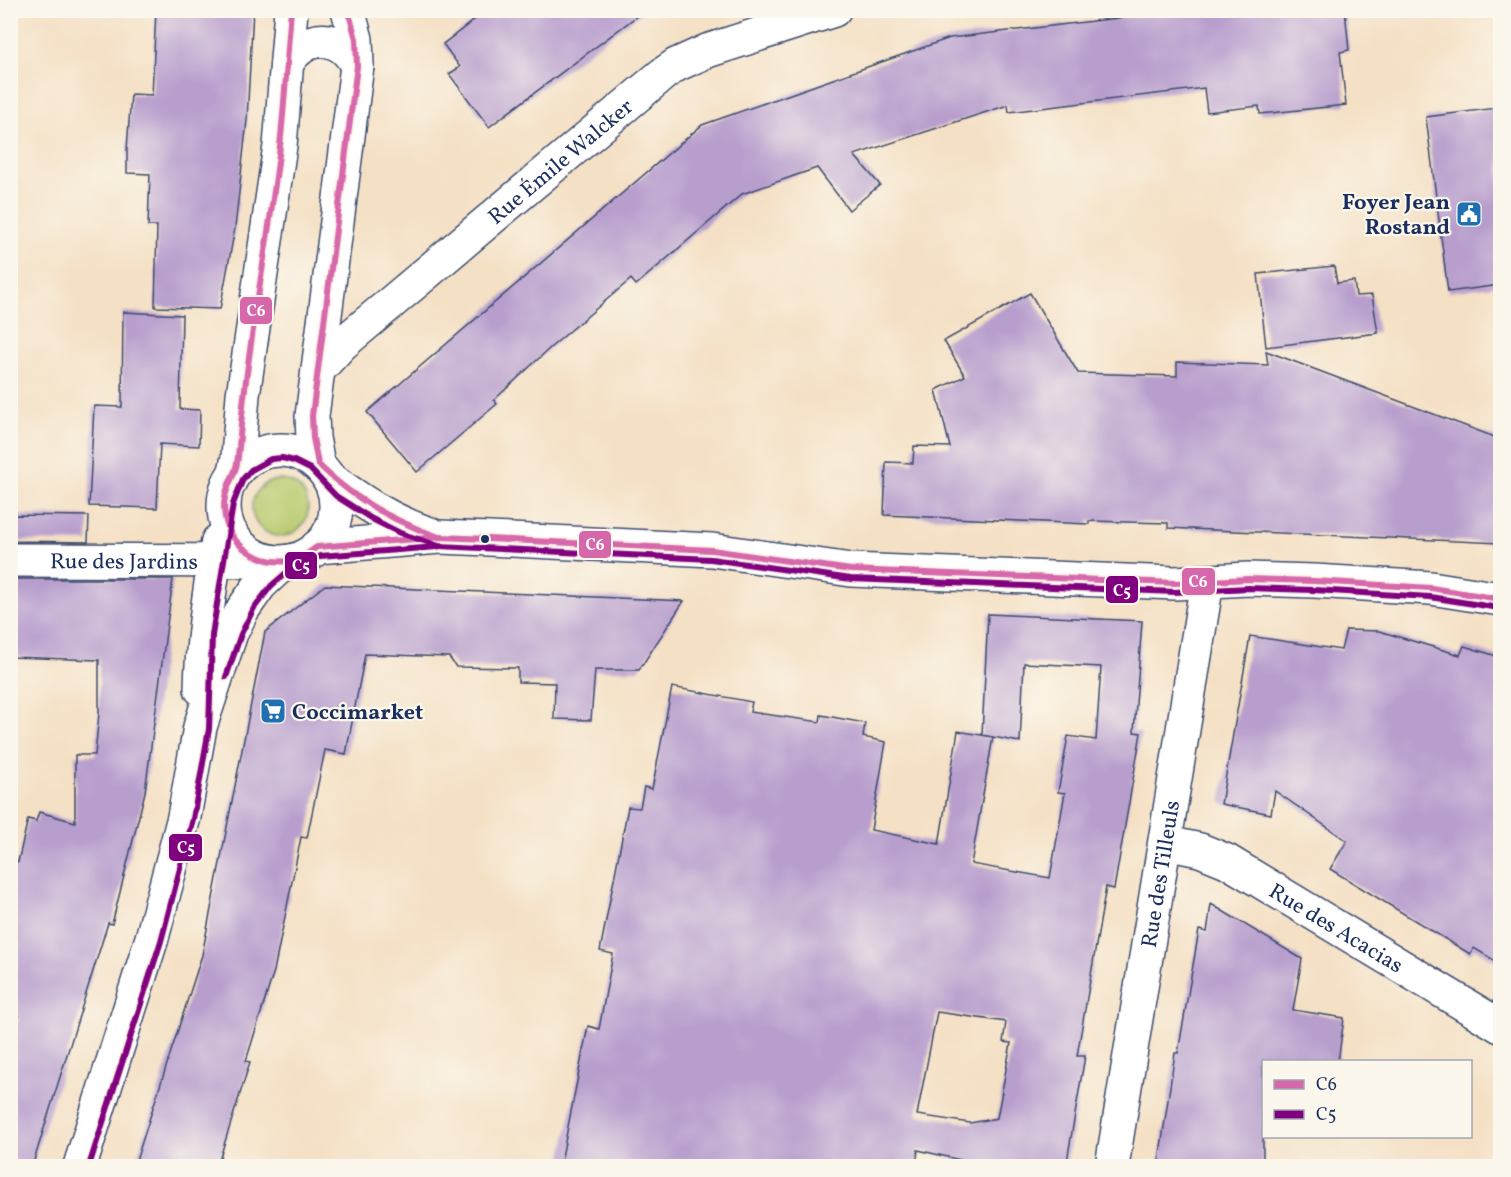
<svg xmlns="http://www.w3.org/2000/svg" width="1511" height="1177" font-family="Vollkorn,serif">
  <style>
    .green { fill: #b9cb6e; stroke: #6a7d66; stroke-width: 1.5 }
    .building { fill: #b79ecd; fill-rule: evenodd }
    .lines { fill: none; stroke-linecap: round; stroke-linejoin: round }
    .street-casing { stroke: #3c4a6d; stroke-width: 36 }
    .street { stroke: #fff; stroke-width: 33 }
    .bus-1-casing { stroke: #fbf7ec; stroke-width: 10 }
    .bus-2-casing { stroke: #fbf7ec; stroke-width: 10 }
    .bus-1 { stroke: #d767ab; stroke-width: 6 }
    .bus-2 { stroke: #81007f; stroke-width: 6 }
    .bus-dot { fill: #1b2f5e; stroke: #fbf7ec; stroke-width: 2 }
    .labels { text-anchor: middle; stroke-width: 4.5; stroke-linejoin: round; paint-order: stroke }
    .street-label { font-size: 22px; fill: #1b2f5e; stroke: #fbf7ec }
    .poi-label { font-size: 22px; font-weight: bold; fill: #1b2f5e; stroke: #fbf7ec; text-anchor: end }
    .line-badge { stroke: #fbf7ec; stroke-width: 2 }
    .badge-label { font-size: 16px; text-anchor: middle; font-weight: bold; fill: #fff }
  </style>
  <rect width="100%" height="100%" fill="#fbf7ec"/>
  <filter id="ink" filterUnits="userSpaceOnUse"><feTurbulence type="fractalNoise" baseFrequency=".0167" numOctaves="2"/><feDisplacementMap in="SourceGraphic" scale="12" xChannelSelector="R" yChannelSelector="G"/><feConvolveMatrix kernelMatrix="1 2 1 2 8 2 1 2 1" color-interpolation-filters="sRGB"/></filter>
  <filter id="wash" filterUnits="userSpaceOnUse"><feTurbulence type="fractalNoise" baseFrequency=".008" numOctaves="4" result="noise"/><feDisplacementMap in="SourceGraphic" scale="24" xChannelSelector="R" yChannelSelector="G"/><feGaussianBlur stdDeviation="1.35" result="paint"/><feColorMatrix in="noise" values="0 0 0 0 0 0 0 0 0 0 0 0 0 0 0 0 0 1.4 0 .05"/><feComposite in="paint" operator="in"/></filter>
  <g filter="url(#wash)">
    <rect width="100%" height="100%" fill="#f4e0c4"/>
    <circle class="green" cx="280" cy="508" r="28"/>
    <g id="blocks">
      <g class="building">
        <polygon points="156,10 253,10 247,120 235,228 220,309 155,307 157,226 148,226 150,174 127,173 127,149 131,94 152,95"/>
        <polygon points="487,10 645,10 489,127 449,74 460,67 443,44"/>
        <polygon points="1186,10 1345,10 1349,50 1340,52 1346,105 1260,114 1259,106 1207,112 1204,88 1009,112 1008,105 854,155 880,185 849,210 817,168 742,194 636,285 631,279 550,348 494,400 497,404 417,472 367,412 702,125 950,38"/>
        <polygon points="1496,108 1500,143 1500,285 1448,292 1426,117"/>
        <polygon points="1334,266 1337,283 1354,281 1356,296 1372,295 1378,333 1266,347 1258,274"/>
        <polygon points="1030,293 1078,373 1177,376 1177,362 1268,365 1266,351 1500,439 1500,543 1168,528 1168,523 1089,521 1089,524 884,515 886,462 913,463 914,446 950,447 936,390 965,376 944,341"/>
        <polygon points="123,312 182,315 180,409 200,410 199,446 160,444 157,508 89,506 94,406 122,407"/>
        <polygon points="10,515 89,516 88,542 10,541"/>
        <polygon points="10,579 173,579 145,792 112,924 108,923 32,1167 10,1167 10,1046 19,1015 10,1013 10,860 18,862 28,819 36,821 39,812 75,822 75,755 95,755 99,713 99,660 10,657"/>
        <polygon points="325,585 684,601 639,670 595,670 591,720 554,719 555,683 518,682 518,668 456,667 449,657 365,654 346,754 325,750 307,838 301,837 274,971 246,1061 250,1062 217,1167 134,1167 202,955 265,632"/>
        <path d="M988 614 1142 621 1134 732 1141 733 1114 889 1106 887 1077 1056H1085L1066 1167H990L918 1150 916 1167H560L588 1026 599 1029 613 954 600 951 628 807 640 808 644 787 652 789 672 687 752 702 750 712 820 722 821 715 865 723 863 737 886 742 871 830 939 844 958 731 993 737 971 864 1050 878 1065 793 1058 792 1068 736 1096 740 1101 667 1024 663 1020 742 982 735ZM937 1012 1006 1022 1003 1042 1011 1043 997 1118 970 1123 917 1115Z"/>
        <polygon points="1346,630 1379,631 1460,655 1464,646 1500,657 1500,964 1474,948 1470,954 1330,869 1347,841 1275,791 1271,814 1221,804 1250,636 1341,650"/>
        <polygon points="1211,904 1302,959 1293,1010 1344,1018 1338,1062 1263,1062 1263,1167 1158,1167 1175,1053 1178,1053 1199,930 1207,932"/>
      </g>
    </g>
  </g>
  <g filter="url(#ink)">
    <use href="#blocks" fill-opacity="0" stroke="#3c4a6d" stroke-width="1.5"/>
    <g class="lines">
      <g class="street-casing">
        <g id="street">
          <path d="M287 63C307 32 341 33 357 66"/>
          <path id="s1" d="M318 370 342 344 663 74 676 65 707 51 834 10"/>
          <circle cx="280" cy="506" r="56"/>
          <polyline points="318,464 313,438 312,416 357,66 356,39 348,10"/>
          <polyline points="235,472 238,457 243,395 280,146 291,10"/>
          <path d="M328 477C361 501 390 521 430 534"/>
          <polyline points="317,547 440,537 489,539 712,550 851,570 1175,583 1248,579 1314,581 1431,588 1500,599"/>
          <path id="s2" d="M10 560 269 561"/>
          <path d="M201 689C202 638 209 591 218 541"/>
          <path id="s3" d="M1166 843 1200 850 1227 861 1500 1026"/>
          <polyline points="80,1166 152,938 184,817 200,727 231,633 243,609 260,585 277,569 290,561"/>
          <path id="s4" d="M1112 1166 1207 582"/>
        </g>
      </g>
      <use href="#street" class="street"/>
      <g class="bus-1-casing">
        <g id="bus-1">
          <path d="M291 10C287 56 285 101 280 146 268 247 247 346 239 447 238 455 238 465 234 473 227 489 222 498 225 517 230 546 260 565 289 561 300 560 308 553 317 547L440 537 489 539 712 550 851 570 1175 583 1248 579 1314 581 1431 588 1500 599"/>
          <path d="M318 464C353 499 392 521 439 537"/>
          <polyline points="318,464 313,438 312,416 357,66 356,39 348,10"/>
        </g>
      </g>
      <g class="bus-2-casing">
        <g id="bus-2">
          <polyline points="226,677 241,634 254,608 271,586 286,573 320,556 437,547"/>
          <polyline points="89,1166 161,941 193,819 209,729 212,635 233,504 243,479 251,470 271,459 282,458 294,461 310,469 336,496 372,519 400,533 439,546 711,559 851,579 1175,592 1248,588 1314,590 1430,597 1499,608"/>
        </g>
      </g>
      <use href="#bus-1" class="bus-1"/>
      <use href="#bus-2" class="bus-2"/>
    </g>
  </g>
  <defs>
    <g id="civic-square" transform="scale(1.35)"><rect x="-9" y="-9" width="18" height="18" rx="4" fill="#1f6fb2" stroke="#fbf7ec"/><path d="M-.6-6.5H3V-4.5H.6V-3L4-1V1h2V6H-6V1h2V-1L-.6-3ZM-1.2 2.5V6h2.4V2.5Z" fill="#fff"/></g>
    <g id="supermarket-square" transform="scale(1.35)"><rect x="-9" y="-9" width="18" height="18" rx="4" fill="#1f6fb2" stroke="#fbf7ec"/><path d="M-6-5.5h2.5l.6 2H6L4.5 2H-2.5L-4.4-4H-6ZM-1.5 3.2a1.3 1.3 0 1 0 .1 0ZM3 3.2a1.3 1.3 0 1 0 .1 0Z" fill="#fff"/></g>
  </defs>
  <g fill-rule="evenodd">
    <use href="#civic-square" x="1469" y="214"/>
    <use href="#supermarket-square" x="273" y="711"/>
  </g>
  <circle class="bus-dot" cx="485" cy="539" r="5"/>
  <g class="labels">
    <g class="street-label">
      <text dy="8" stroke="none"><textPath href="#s1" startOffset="320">Rue Émile Walcker</textPath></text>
      <text dy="8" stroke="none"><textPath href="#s2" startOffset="114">Rue des Jardins</textPath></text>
      <text dy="8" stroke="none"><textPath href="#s4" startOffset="296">Rue des Tilleuls</textPath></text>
      <text dy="8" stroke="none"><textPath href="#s3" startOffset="192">Rue des Acacias</textPath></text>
    </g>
    <g class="poi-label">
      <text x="1450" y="209">Foyer Jean<tspan x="1450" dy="25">Rostand</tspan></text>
      <text x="292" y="719" text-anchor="start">Coccimarket</text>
    </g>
  </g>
  <g class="line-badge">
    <rect x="239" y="296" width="34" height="29" rx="6" fill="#d767ab"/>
    <rect x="578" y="530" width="34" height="29" rx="6" fill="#d767ab"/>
    <rect x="284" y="551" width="34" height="29" rx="6" fill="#81007f"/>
    <rect x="1181" y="567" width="35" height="29" rx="6" fill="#d767ab"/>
    <rect x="1105" y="575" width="34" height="29" rx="6" fill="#81007f"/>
    <rect x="168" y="833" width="35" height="29" rx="6" fill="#81007f"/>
  </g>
  <g class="badge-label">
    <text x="256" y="316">C6</text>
    <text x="595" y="550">C6</text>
    <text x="301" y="571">C5</text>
    <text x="1198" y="587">C6</text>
    <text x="1122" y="596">C5</text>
    <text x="186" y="853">C5</text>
  </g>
  <rect width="1511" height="1177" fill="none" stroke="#fbf7ec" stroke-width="36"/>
  <rect x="1262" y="1060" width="210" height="78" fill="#fbf7ec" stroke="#a1a7b3" stroke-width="1.5"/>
  <rect x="1274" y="1080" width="30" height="9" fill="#d767ab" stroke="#a1a7b3" stroke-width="1.5"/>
  <text x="1316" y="1090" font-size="18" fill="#1b2f5e">C6</text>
  <rect x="1274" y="1110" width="30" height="9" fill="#81007f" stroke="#a1a7b3" stroke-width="1.5"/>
  <text x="1316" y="1120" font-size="18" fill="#1b2f5e">C5</text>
</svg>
